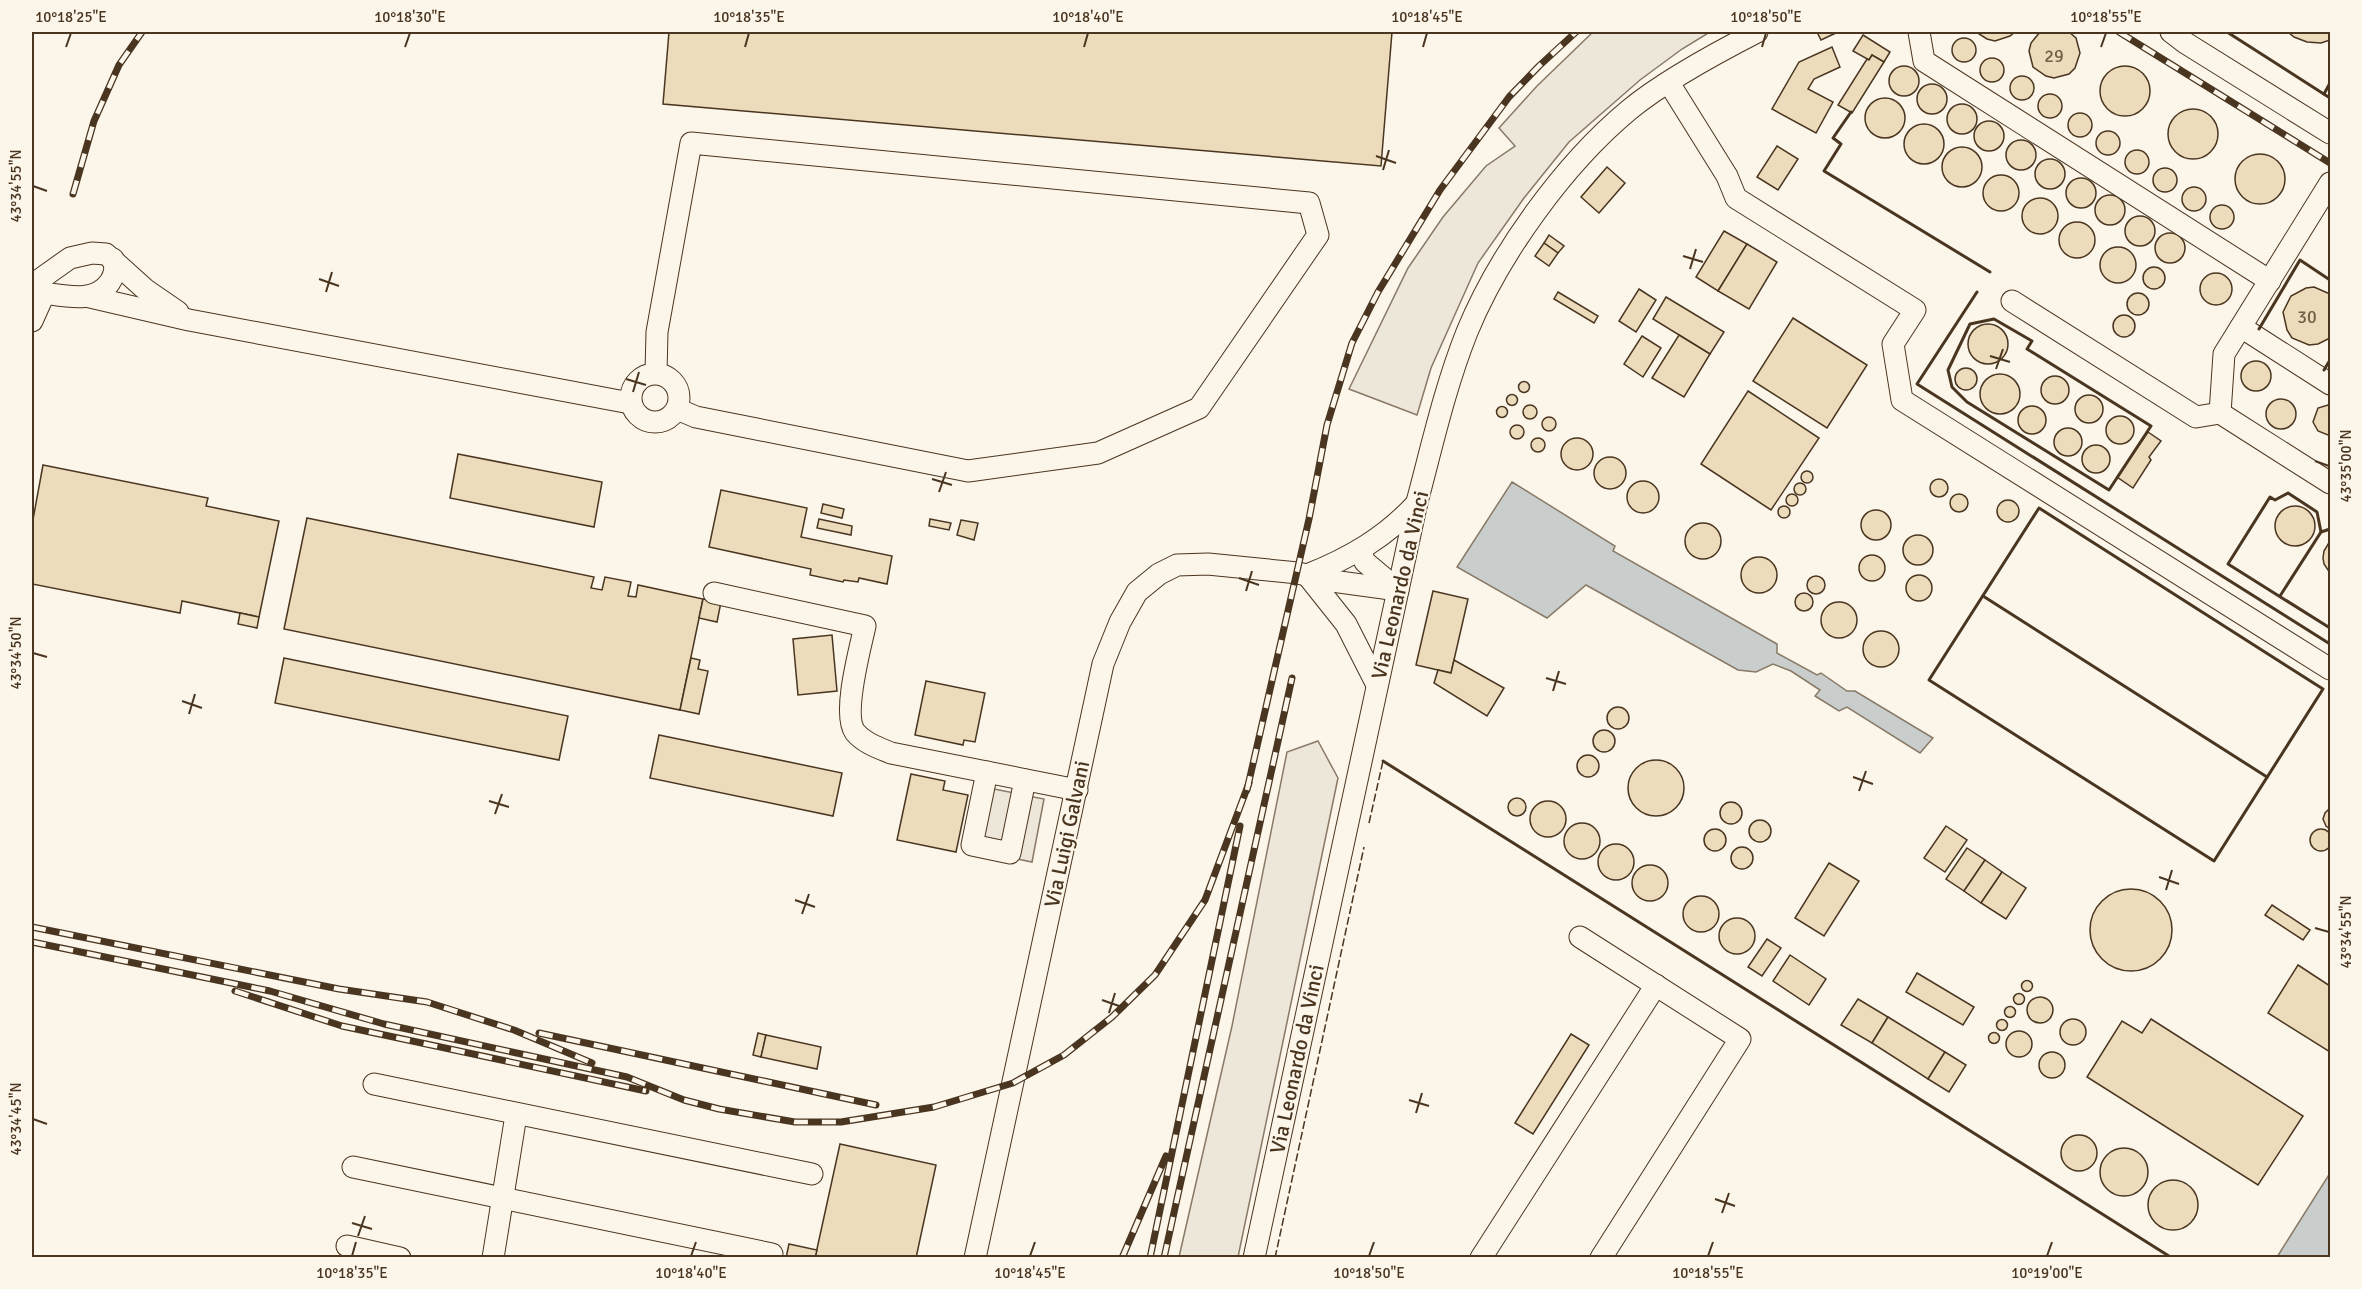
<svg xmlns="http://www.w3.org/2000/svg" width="2362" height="1289" font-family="Signika,sans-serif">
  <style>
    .parking { fill: #ede7d9; stroke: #887966; stroke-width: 1.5 }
    .water { fill: #c9cecd; stroke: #887966; stroke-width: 1.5 }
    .building { fill: #ecdcbc; stroke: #4a3520; stroke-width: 1.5 }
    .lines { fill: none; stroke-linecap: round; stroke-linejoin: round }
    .minor-casing { stroke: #4a3520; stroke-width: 23 }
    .minor { stroke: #fbf6e9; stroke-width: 21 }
    .rail-casing { stroke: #4a3520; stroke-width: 7 }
    .rail { stroke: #fbf6e9; stroke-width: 4.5; stroke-dasharray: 14; stroke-linecap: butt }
    .fence { stroke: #4a3520; stroke-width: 1.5; stroke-dasharray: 8 3; stroke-linecap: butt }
    .wall { stroke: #4a3520; stroke-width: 3 }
    .ticks { fill: none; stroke: #4a3520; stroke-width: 2 }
    .labels { text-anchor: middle; stroke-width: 4.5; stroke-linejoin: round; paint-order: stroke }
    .number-label { font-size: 18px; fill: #725f47 }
    .street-label { font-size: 21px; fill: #4a3520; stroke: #fbf6e9 }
    .neatline { fill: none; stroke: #4a3520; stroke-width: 2 }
    .ticks-label { font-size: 15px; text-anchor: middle; fill: #4a3520 }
  </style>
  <rect width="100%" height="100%" fill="#fbf6e9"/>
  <g class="parking">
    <polygon points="1593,32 1710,32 1682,49 1640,80 1569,142 1524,198 1478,263 1431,368 1417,415 1349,389 1408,268 1443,217 1486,166 1515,146 1499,128 1537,86"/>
    <polygon points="1318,741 1338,778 1238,1257 1179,1257 1232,1026 1287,752"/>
    <polygon points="979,786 1044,799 1032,862 967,849"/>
  </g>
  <g class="water">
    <polygon points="1512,482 1615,546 1613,551 1777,644 1777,653 1817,675 1821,673 1847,691 1855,691 1933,738 1920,753 1847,707 1839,711 1815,696 1820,690 1791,671 1773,664 1756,672 1738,670 1586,585 1547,618 1457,567"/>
    <polygon points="2330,1173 2330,1257 2277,1257"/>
  </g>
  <g class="building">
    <polygon points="669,32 1392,32 1381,166 663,104"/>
    <polygon points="1817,32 1838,32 1821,40"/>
    <polygon points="1976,32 2015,32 2010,36 1995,41 1987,39"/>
    <polygon points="2040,32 2069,32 2076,38 2080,53 2075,68 2069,74 2054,78 2046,76 2033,67 2029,51 2031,43"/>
    <polygon points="2288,32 2330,32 2330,40 2321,43 2307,42 2294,37"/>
    <polygon points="1863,35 1890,52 1884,62 1872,55 1869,60 1853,51"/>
    <circle cx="1964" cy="50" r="12"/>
    <polygon points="1832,47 1840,67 1814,79 1808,89 1833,102 1816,133 1772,109 1799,62"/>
    <polygon points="1872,55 1884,62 1852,113 1838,105 1867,59 1869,60"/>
    <circle cx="1992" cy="70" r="12"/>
    <circle cx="2125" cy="91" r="25"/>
    <circle cx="1904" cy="81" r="15"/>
    <circle cx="2022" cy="88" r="12"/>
    <circle cx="1932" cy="99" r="15"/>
    <circle cx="2050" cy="106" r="12"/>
    <circle cx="1885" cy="118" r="20"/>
    <circle cx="1962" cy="119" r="15"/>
    <circle cx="2193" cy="134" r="25"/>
    <circle cx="2080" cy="125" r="12"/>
    <circle cx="1989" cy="136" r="15"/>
    <circle cx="1924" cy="144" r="20"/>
    <circle cx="2108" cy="143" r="12"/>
    <circle cx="2021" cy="155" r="15"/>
    <polygon points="1777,146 1798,159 1778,190 1757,177"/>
    <circle cx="1962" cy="167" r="20"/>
    <circle cx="2137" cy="162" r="12"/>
    <circle cx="2260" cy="179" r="25"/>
    <circle cx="2050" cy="174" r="15"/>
    <polygon points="1607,167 1625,183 1599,213 1581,197"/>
    <circle cx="2165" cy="180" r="12"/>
    <circle cx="2001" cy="193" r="18"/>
    <circle cx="2081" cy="193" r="15"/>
    <circle cx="2194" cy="199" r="12"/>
    <circle cx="2110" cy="210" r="15"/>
    <circle cx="2040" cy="216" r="18"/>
    <circle cx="2222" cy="217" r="12"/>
    <circle cx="2140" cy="231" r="15"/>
    <circle cx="2077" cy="240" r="18"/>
    <polygon points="1724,231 1747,244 1718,291 1696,277"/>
    <circle cx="2170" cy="248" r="15"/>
    <polygon points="1549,235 1564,246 1558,253 1544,243"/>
    <polygon points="1544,243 1558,253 1549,266 1535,256"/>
    <polygon points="1747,244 1777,262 1749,309 1718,291"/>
    <circle cx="2118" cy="265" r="18"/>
    <circle cx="2154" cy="278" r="11"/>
    <circle cx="2216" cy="289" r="16"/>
    <polygon points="2314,287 2330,294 2330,338 2318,344 2309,345 2292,338 2287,330 2283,312 2291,296 2306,288"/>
    <polygon points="1639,289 1656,300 1636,332 1619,321"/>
    <polygon points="1558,292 1598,316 1594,323 1554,299"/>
    <circle cx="2138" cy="304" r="11"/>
    <polygon points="1666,297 1724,332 1710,354 1653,319"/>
    <circle cx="2124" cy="326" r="11"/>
    <polygon points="1793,318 1867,365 1827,428 1753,381"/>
    <circle cx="1988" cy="344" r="20"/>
    <polygon points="1679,335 1710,354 1684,397 1652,378"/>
    <polygon points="1642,336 1661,348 1643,377 1624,364"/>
    <circle cx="2256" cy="376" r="15"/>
    <circle cx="1966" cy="379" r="11"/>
    <circle cx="2000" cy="394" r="20"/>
    <circle cx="2055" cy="390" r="14"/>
    <circle cx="1524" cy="387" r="5.5"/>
    <polygon points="1748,391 1819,438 1771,510 1701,464"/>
    <circle cx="1512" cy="400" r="5.5"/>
    <circle cx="2089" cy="409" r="14"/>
    <circle cx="2281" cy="414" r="15"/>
    <circle cx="1530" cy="412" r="7"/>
    <polygon points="2328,405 2330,406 2330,434 2328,435 2318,431 2313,422 2318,408"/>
    <circle cx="2032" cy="420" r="14"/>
    <circle cx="1502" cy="412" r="5.5"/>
    <circle cx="2120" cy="430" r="14"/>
    <circle cx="1549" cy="424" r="7"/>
    <circle cx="1517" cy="432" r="7"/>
    <circle cx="2068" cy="442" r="14"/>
    <polygon points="2148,432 2161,441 2149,457 2151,460 2133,488 2117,477"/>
    <circle cx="1538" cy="445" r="7"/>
    <circle cx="1577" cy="454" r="16"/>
    <circle cx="2096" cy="459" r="14"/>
    <polygon points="458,454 602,482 594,527 450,498"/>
    <circle cx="1610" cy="473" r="16"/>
    <polygon points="43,465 208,498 206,506 279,521 259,617 182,601 180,613 32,584 32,525"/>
    <circle cx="1807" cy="477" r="6"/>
    <circle cx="1939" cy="488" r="9"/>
    <circle cx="1643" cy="497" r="16"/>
    <circle cx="1800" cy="489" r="6"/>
    <polygon points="721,490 807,508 801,537 892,556 887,584 859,578 858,582 844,580 843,582 810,575 811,569 709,547"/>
    <circle cx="1792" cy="500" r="6"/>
    <circle cx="1959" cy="503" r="9"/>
    <circle cx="2008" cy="511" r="11"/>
    <polygon points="823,504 844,509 842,518 821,513"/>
    <circle cx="2295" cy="526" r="20"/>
    <circle cx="1784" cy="512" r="6"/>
    <circle cx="1876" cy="525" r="15"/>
    <polygon points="307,518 594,577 591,588 602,590 605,577 631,582 628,596 636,597 638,585 703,599 680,710 284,629"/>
    <polygon points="819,519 852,526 851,535 817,528"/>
    <polygon points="930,519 951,523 949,530 929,526"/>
    <polygon points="961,520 978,523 974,540 957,535"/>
    <circle cx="1703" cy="541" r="18"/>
    <circle cx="1918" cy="550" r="15"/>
    <polygon points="2330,541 2330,573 2324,564 2323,558 2324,551"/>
    <circle cx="1872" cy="568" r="13"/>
    <circle cx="1759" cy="575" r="18"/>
    <circle cx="1919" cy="588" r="13"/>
    <circle cx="1816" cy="585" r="9"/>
    <polygon points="1433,591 1468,599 1451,673 1416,665"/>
    <circle cx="1804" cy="602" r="9"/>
    <polygon points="703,599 721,602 717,622 699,618"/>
    <circle cx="1839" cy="620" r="18"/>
    <polygon points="240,613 259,617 257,628 238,624"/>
    <circle cx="1881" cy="649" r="18"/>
    <polygon points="832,635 837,691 798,695 793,639"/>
    <polygon points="284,658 568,716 559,760 275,703"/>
    <polygon points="691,658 700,660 698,669 708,671 699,714 680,710"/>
    <polygon points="1454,660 1504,688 1487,716 1434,683 1438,670 1451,673"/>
    <polygon points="926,681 985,693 975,742 964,740 963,745 915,735"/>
    <circle cx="1618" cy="718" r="11"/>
    <circle cx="1604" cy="741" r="11"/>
    <polygon points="659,735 842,773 833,816 650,778"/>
    <circle cx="1588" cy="766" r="11"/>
    <circle cx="1656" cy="788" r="28"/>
    <polygon points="911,774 945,781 943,790 968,795 956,852 897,840"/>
    <circle cx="1517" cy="807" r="9"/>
    <circle cx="1548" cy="819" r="18"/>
    <circle cx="1731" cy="813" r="11"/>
    <polygon points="2330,808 2330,829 2326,826 2323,819 2325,813"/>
    <circle cx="1760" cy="831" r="11"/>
    <circle cx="1582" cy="841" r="18"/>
    <polygon points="1946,826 1967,840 1945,872 1924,858"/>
    <circle cx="2321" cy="840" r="11"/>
    <circle cx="1715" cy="840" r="11"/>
    <circle cx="1616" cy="862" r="18"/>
    <circle cx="1742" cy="858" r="11"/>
    <polygon points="1967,848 1985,860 1964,891 1946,879"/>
    <polygon points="1985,860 2002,872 1981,903 1964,891"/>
    <polygon points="1829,863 1859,881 1824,936 1795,918"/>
    <circle cx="1650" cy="883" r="18"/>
    <polygon points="2002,872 2026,888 2006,919 1981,903"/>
    <circle cx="2131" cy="930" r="41"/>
    <circle cx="1701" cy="914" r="18"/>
    <polygon points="2272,905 2310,930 2303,940 2265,915"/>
    <circle cx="1737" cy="936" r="18"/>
    <polygon points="1767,939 1781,948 1762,976 1748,967"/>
    <polygon points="1790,955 1826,979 1809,1005 1773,981"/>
    <polygon points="2298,965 2330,986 2330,1052 2268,1013"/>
    <polygon points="1917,973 1974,1007 1963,1025 1906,992"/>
    <circle cx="2027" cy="986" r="5.5"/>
    <circle cx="2019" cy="999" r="5.5"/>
    <circle cx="2040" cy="1010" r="13"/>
    <polygon points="1858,999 1888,1017 1872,1043 1841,1025"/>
    <circle cx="2010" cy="1012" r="5.5"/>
    <polygon points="1888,1017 1945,1052 1928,1079 1872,1043"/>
    <circle cx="2073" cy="1032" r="13"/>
    <polygon points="2151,1019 2303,1116 2258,1185 2087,1077 2122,1021 2142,1033"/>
    <circle cx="2002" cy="1025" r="5.5"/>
    <circle cx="2019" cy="1044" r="13"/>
    <circle cx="1994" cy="1038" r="5.5"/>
    <polygon points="758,1033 766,1035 761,1057 753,1055"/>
    <polygon points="1571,1034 1589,1045 1533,1134 1515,1123"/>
    <polygon points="766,1035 821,1047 817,1069 761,1057"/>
    <circle cx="2052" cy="1065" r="13"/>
    <polygon points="1945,1052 1966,1065 1949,1092 1928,1079"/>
    <circle cx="2079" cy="1153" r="18"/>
    <polygon points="840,1144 936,1165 916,1258 815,1258"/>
    <circle cx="2124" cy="1172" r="24"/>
    <circle cx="2173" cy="1205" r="25"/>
    <polygon points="789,1244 817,1250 815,1258 786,1258"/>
  </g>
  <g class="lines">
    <g class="minor-casing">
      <g id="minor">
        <polyline points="1919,32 1924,61 2270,281"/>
        <polyline points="2171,32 2184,42 2330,133"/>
        <polyline points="1669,83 1727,176 1736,198 1915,310 1893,344 1902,400 2330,669"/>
        <polyline points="2330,183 2224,354 2220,413 2330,483"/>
        <polyline points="32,285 70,258 92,253 106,254 146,290 178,312"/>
        <path d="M32 292C57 293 93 307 110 282 115 274 116 268 113 259"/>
        <polyline points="90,297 189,320 630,403"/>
        <polyline points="2012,301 2196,417 2220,413"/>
        <polyline points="32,321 45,292"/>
        <polyline points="2241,327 2330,384"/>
        <polyline points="656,373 657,332 691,143 1309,203 1318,235 1199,408 1098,453 968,471 696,417 677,409"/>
        <circle cx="655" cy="398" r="24"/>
        <polyline points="1360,551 1365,562 1397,589"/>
        <path d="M1307 575C1350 558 1386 537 1417 503"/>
        <polyline points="1307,575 1346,624 1377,685"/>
        <path d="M714 593 865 626C860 649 842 714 855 732 864 743 879 748 891 753L1077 790"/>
        <polyline points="987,772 972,845 1010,853 1025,780"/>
        <polyline points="1580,937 1740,1039 1601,1258"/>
        <polyline points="374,1084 812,1174"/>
        <polyline points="353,1167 772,1254"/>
        <polyline points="347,1246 400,1258"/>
        <polyline points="493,1258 516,1115"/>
        <polyline points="975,1258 1103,664 1120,622 1137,592 1159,574 1177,565 1208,564 1298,573 1332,581 1398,590"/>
        <path d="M1254 1258 1417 502C1432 446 1445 387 1467 332 1499 254 1564 164 1629 110 1664 81 1716 53 1757 32"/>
        <polyline points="1481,1258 1656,985"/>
      </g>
    </g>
    <use href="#minor" class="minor"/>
    <g class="rail-casing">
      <g id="rail">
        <polyline points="2119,32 2330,163"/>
        <polyline points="73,194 94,121 119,65 142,32"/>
        <polyline points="1247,790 1309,519 1327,425 1352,343 1378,292 1440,190 1509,97 1539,66 1576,32"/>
        <polyline points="32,927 339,989 427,1002 514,1030 592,1063"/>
        <polyline points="32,942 270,991 384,1024 627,1077 684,1100 719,1109 795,1122 841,1122 934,1107 1013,1083 1064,1055 1112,1017 1155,975 1205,900 1249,783"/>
        <polyline points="235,991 342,1026 646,1091"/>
        <polyline points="539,1033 876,1105"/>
        <polyline points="1122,1258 1166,1156"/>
        <polyline points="1150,1258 1240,826"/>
        <polyline points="1164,1258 1292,678"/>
      </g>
    </g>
    <use href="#rail" class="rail"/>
    <g class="fence">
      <polyline points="1369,823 1383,761"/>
      <polyline points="1275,1258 1364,847"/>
    </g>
    <g class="wall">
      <polyline points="2227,32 2330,98"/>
      <polyline points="2324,94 2330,83"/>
      <polyline points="1851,112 1833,138 1841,144 1824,171 1990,272"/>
      <polyline points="1977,292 1917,384 2330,644"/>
      <polygon points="1994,319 2032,341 2027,349 2151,426 2109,490 1967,402 1952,387 1948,370 1970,324"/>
      <polyline points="2259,329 2300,260 2330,280"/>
      <polyline points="2324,370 2330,360"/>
      <polygon points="2039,508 2323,689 2214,861 1929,680"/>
      <polyline points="2321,532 2317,512 2288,493 2275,500 2270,497 2228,564 2330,628"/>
      <polyline points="1983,596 2267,777"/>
      <polyline points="2280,596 2321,532 2330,529"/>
      <polyline points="1383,761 2172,1258"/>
    </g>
  </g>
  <path class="ticks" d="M66 47 71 33M405 47 410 33M745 47 749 33M1084 47 1088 33M1423 47 1427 33M1762 47 1766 33M2101 47 2106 33M1376 156 1396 163M1383 170 1389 150M33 186 47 191M1683 256 1703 262M1690 269 1696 249M319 279 339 286M326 292 332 272M1990 356 2010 362M1996 369 2003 349M626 379 646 385M633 392 639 372M2315 461 2329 466M932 479 952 485M939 492 946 472M1239 578 1259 585M1246 591 1252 571M33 653 47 657M1546 678 1566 684M1553 691 1559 671M182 701 202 708M189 714 195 694M1853 777 1873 784M1859 791 1866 771M489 801 509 807M495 814 502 794M2159 877 2179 884M2166 890 2172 870M795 900 815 907M802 914 809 894M2315 928 2329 932M1102 1000 1122 1007M1109 1013 1115 993M1409 1100 1429 1106M1416 1113 1422 1093M33 1119 47 1124M1715 1199 1735 1206M1722 1213 1729 1193M352 1223 372 1229M358 1236 365 1216M352 1256 356 1242M691 1256 696 1242M1030 1256 1035 1242M1369 1256 1374 1242M1708 1256 1713 1242M2047 1256 2052 1242"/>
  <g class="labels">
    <g class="number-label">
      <text x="2054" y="62">29</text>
      <text x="2307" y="323">30</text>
    </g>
    <g class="street-label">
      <text transform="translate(1400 585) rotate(-77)" y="7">Via Leonardo da Vinci</text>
      <text transform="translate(1067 834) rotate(-78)" y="7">Via Luigi Galvani</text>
      <text transform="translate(1297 1059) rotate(-78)" y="7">Via Leonardo da Vinci</text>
    </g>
  </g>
  <rect width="2362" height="1289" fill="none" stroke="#fbf6e9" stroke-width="66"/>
  <rect x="33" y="33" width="2296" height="1223" class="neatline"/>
  <g class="ticks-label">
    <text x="71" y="22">10°18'25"E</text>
    <text x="410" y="22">10°18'30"E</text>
    <text x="749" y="22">10°18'35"E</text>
    <text x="1088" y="22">10°18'40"E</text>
    <text x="1427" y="22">10°18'45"E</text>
    <text x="1766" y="22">10°18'50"E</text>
    <text x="2106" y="22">10°18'55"E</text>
    <text transform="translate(16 186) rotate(-90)" y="5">43°34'55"N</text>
    <text transform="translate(2346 466) rotate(-90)" y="5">43°35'00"N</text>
    <text transform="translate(16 653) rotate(-90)" y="5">43°34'50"N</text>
    <text transform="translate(2346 932) rotate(-90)" y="5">43°34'55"N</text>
    <text transform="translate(16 1119) rotate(-90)" y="5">43°34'45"N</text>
    <text x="352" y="1278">10°18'35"E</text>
    <text x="691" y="1278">10°18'40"E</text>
    <text x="1030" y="1278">10°18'45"E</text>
    <text x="1369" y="1278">10°18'50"E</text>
    <text x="1708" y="1278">10°18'55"E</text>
    <text x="2047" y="1278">10°19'00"E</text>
  </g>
</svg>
